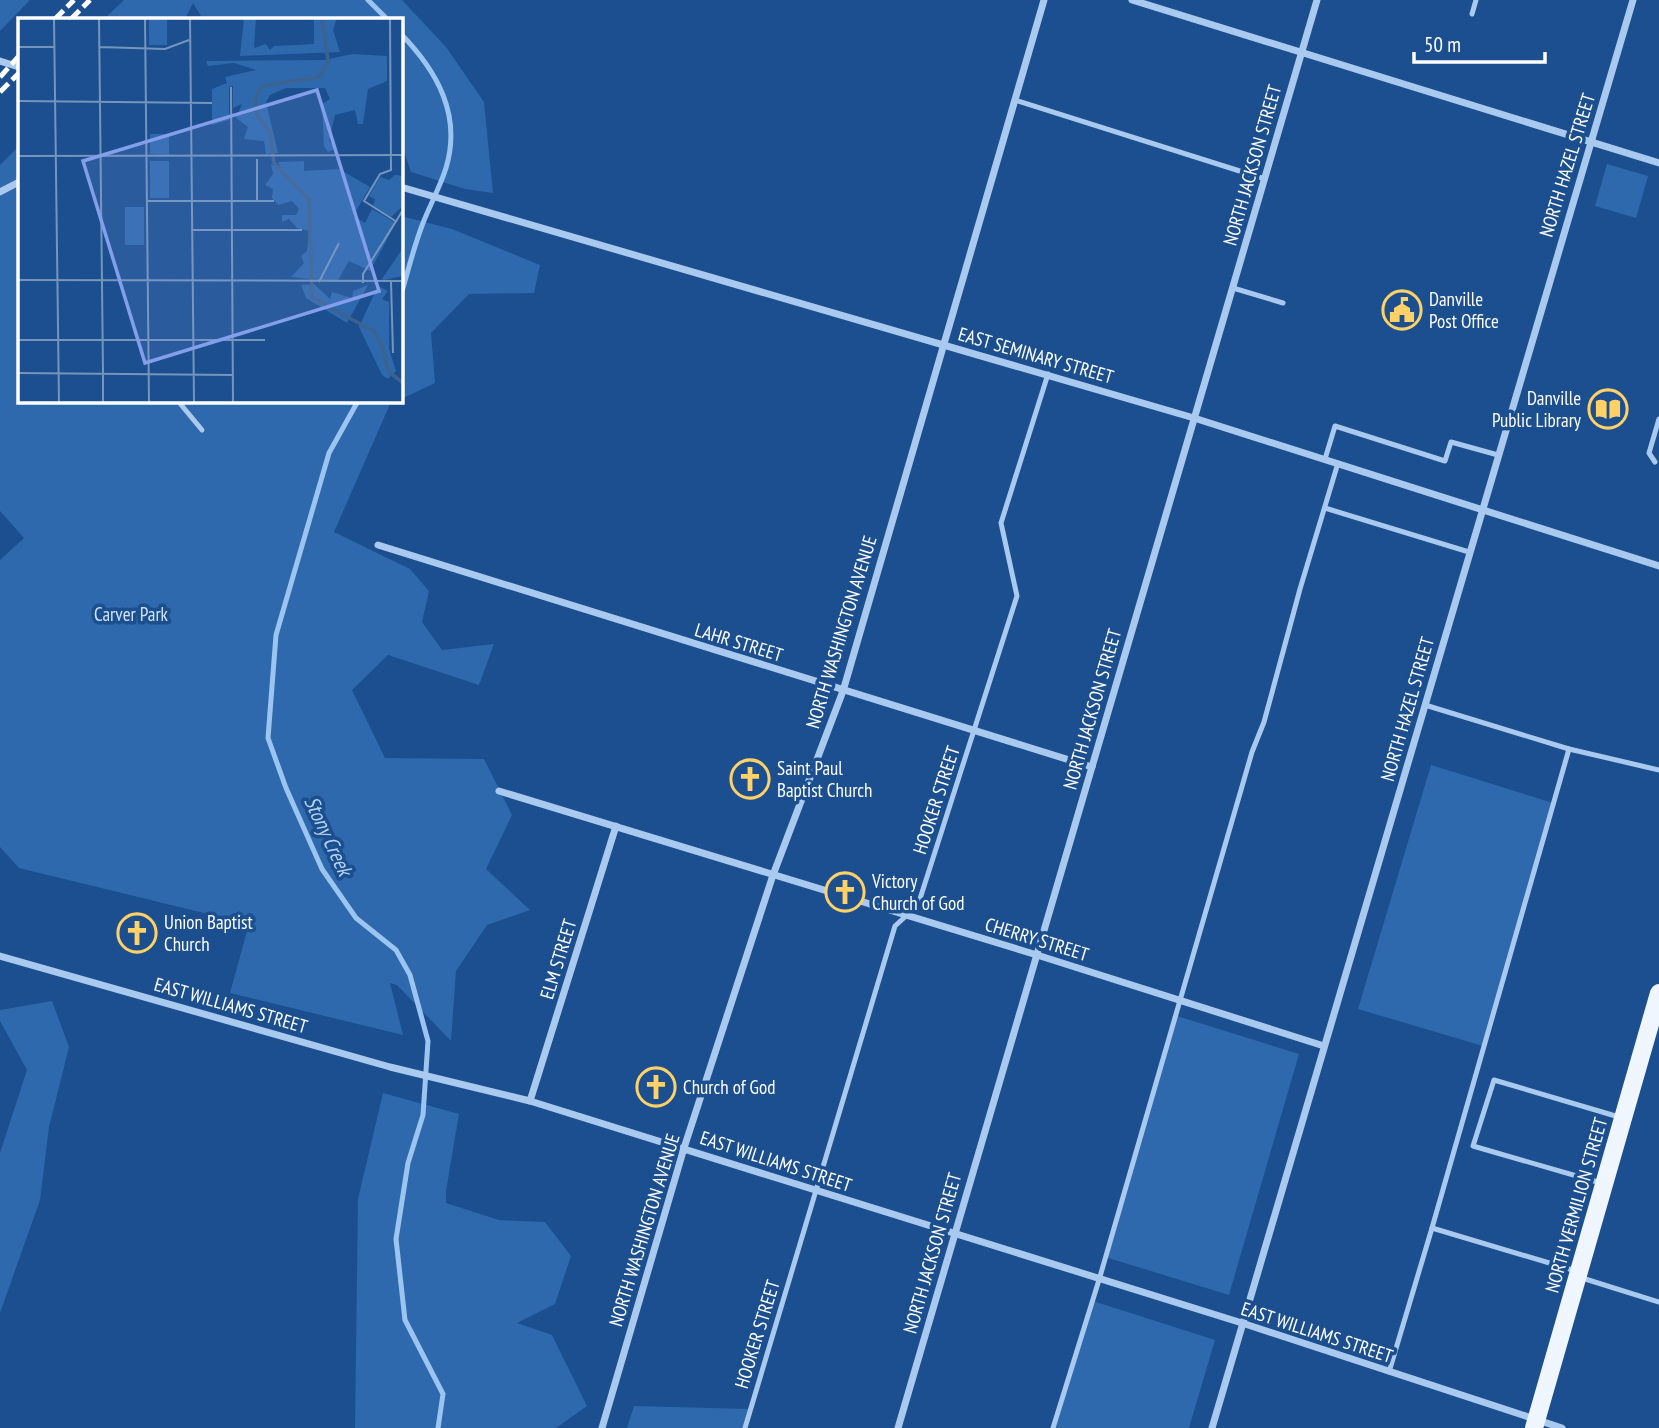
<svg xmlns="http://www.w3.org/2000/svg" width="1659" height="1428" font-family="'PT Sans Narrow',sans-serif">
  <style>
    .green { fill: #2e69ad }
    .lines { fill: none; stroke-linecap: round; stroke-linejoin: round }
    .stream { stroke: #9cc4f0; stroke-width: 5 }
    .lane { stroke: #a9c9ee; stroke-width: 5 }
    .street { stroke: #a9c9ee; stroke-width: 7 }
    .primary { stroke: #f0f6ff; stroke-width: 18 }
    .rail { stroke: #fff; stroke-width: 5; stroke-dasharray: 12 5; stroke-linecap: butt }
    .labels { text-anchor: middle; stroke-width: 7; stroke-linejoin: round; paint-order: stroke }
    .street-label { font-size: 19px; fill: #fff; stroke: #1b4f8f }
    .poi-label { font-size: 19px; fill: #fff; stroke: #1b4f8f; text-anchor: start }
    .park-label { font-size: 19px; fill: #cfe3fa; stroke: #1b4f8f }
    .water-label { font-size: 21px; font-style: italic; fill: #b5d3f5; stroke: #1b4f8f }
    .inset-river { fill: none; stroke: #3c6290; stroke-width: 3.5 }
    .inset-road { fill: none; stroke: #7695bc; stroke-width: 2 }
    .view { fill: #839eea; fill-opacity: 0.15; stroke: #839eea; stroke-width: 3.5 }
    .inset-edge { fill: none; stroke: #fff; stroke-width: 3.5 }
  </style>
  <rect width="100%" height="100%" fill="#1b4f8f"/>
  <g class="green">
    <polygon points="0,0 30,0 0,31"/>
    <polygon points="124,0 402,0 446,47 484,102 493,193 465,189 411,172 401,142 401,19 203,19 193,3 185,19 104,19"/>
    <polygon points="19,146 19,401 396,401 390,404 334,532 410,569 429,591 422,622 442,650 494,644 479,685 388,655 352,690 385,758 484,759 512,815 486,869 530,910 487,925 456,971 451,1041 397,985 390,983 403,1035 230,993 249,924 19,868 0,847 0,560 24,538 0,511 0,165"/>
    <polygon points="1607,164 1648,176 1636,218 1595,206"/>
    <polygon points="401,216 452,229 540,265 534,293 469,294 431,333 435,383 401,399"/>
    <polygon points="1431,765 1553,803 1483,1046 1358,1009"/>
    <polygon points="52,1001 69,1047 49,1127 40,1200 0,1313 0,1153 27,1070 0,1021 0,1010"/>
    <polygon points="1177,1016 1299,1054 1229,1295 1105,1257"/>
    <polygon points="383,1093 459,1114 446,1191 446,1203 499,1220 545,1222 571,1256 555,1304 517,1323 552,1335 587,1406 556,1428 355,1428 358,1199"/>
    <polygon points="1093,1301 1215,1340 1189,1428 1053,1428"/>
    <polygon points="634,1406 751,1409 745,1428 627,1428"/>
  </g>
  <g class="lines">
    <g class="stream">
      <polyline points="368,0 387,19"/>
      <path d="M401 34C437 71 462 115 446 168 440 187 430 205 423 223 414 246 408 271 401 295"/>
      <polyline points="358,401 329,453 276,635 268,738 286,788 322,869 356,918 396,950 410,975 428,1041 423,1115 408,1163 396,1239 405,1320 443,1394 438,1428"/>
    </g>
    <g class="lane">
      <polyline points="1472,14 1476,0"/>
      <polyline points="1015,100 1265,179"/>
      <polyline points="1233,288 1283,303"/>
      <polyline points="178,401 202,430"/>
      <polyline points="1325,459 1335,426 1445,461 1451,442 1498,455"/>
      <polyline points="1655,462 1649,453 1659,419"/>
      <polyline points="1325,508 1469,552"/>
      <polyline points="1425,705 1569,749 1659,770"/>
      <polyline points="1601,1183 1473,1146 1494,1080 1619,1117"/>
      <polyline points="1432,1228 1569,749"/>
      <polyline points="1582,1278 1659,1302"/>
      <polyline points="1389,1372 1432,1228 1576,1271"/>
      <polyline points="745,1428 895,926 918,905 1017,596 1001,523 1048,374"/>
      <polyline points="1053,1428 1099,1280 1252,752 1264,722 1300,589 1338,463"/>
    </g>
    <g class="street">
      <polyline points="1132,0 1659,163"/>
      <polyline points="0,61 19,67"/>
      <polyline points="401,187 1194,418 1659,566"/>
      <polyline points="0,192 19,182"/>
      <polyline points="378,545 1092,767"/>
      <polyline points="499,791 1037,955 1324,1046"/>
      <polyline points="0,956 390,1067 530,1101 1242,1323 1562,1428"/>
      <polyline points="530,1101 616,826"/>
      <polyline points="602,1428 684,1148 773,875 843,691 1044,0"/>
      <polyline points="898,1428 1317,0"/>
      <polyline points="1212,1428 1633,0"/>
    </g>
    <polyline class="primary" points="1534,1428 1659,993"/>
    <g class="rail">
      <polyline points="55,19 74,0"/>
      <polyline points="71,19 90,0"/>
      <polyline points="0,77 19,56"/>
      <polyline points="0,92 19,73"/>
    </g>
  </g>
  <defs>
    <g id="civic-ring" transform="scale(2.0125)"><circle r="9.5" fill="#1b4f8f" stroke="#ffd166" stroke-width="1.5"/><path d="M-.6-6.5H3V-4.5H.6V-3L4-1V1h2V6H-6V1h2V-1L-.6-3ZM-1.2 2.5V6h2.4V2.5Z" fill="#ffd166"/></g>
    <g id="library-ring" transform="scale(2.0125)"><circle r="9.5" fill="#1b4f8f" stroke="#ffd166" stroke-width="1.5"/><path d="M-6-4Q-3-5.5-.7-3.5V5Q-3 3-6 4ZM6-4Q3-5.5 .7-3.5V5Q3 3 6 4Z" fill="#ffd166"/></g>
    <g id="church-ring" transform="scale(2.0125)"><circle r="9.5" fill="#1b4f8f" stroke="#ffd166" stroke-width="1.5"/><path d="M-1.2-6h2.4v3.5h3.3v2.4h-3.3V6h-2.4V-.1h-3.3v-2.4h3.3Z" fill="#ffd166"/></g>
  </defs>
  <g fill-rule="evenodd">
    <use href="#civic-ring" x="1402" y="310"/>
    <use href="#library-ring" x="1608" y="409"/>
    <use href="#church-ring" x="750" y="779"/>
    <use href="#church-ring" x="845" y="892"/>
    <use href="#church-ring" x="137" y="933"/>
    <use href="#church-ring" x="656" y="1087"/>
  </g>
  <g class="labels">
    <g class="street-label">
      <text transform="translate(1252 165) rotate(-74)" y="7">NORTH JACKSON STREET</text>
      <text transform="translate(1567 165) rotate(-73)" y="7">NORTH HAZEL STREET</text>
      <text transform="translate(1036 355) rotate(16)" y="7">EAST SEMINARY STREET</text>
      <text transform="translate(841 632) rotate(-73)" y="7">NORTH WASHINGTON AVENUE</text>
      <text transform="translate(739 642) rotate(17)" y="7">LAHR STREET</text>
      <text transform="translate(1092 709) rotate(-74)" y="7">NORTH JACKSON STREET</text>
      <text transform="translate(1407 709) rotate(-74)" y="7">NORTH HAZEL STREET</text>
      <text transform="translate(936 800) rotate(-72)" y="7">HOOKER STREET</text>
      <text transform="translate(1037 939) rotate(17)" y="7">CHERRY STREET</text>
      <text transform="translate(558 959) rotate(-73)" y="7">ELM STREET</text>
      <text transform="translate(231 1005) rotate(16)" y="7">EAST WILLIAMS STREET</text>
      <text transform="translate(776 1161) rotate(18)" y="7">EAST WILLIAMS STREET</text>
      <text transform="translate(1576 1205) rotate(-74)" y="7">NORTH VERMILION STREET</text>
      <text transform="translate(644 1230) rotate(-73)" y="7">NORTH WASHINGTON AVENUE</text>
      <text transform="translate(932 1253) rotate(-74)" y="7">NORTH JACKSON STREET</text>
      <text transform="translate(1317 1332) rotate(18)" y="7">EAST WILLIAMS STREET</text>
      <text transform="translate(757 1334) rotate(-73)" y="7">HOOKER STREET</text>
    </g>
    <g class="poi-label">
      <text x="1429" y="306">Danville<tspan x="1429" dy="22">Post Office</tspan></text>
      <text x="1581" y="405" text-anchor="end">Danville<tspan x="1581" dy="22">Public Library</tspan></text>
      <text x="777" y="775">Saint Paul<tspan x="777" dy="22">Baptist Church</tspan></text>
      <text x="872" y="888">Victory<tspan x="872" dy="22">Church of God</tspan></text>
      <text x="164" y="929">Union Baptist<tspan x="164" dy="22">Church</tspan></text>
      <text x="683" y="1094">Church of God</text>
    </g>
    <g class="park-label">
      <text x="131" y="621">Carver Park</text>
    </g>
    <g class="water-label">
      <text transform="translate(328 836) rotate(65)" y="7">Stony Creek</text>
    </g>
  </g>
  <g transform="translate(18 18)">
    <rect width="385" height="385" fill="#1b4f8f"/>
    <path d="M149 0V27H131V0ZM226 0H238L236 30 248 26 252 32 256 28 296 26V0H319L315 12 322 34 222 38ZM334 36 369 38V63L350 71 345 106H340L337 92 317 97 311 123 318 130 310 134 306 128 304 86 312 81 307 70H268L252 77 248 84 260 135 248 136 246 123 226 121 230 109 218 100 224 86 215 90V68L211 69V102L194 107V71L209 65 207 59 238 52 216 45 190 48 188 43 307 42ZM132 116H151V137L132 136ZM132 143H151V180H132ZM286 143V153L321 151 352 169 335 198 347 205 354 191 378 205 352 253 331 243 319 264 273 259 286 245 283 238 289 233 291 213 279 210 271 201 264 204V197H278L281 191 274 183 260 187 254 180 255 171 247 167 255 156 253 146 263 151 260 144ZM377 157 385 158V188L373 199 355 188 357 181 351 178 362 159 371 162ZM107 189H126V227H107ZM385 230 384 258 366 262 364 261ZM296 266 312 281 314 274 334 280 335 273 350 267 329 305 288 280 283 267ZM360 268 370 273 364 281 371 284V331L378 353 370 361 364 357 341 309Z" fill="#2e69ad"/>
    <path class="inset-river" d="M304 0 310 42 304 55 300 59 244 68 237 80 238 95 252 115 256 145 291 181 294 279 355 313 363 325 371 354 385 365"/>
    <path class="inset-road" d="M36 0 41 385M81 0 85 354M127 0 131 385M172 0 176 385M372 0 373 152 362 156 346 183 379 204M0 29H36M81 29 147 31 171 22M213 69 215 385M0 83 194 85M0 138 385 137M129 183H256M239 183V141M174 212H284M0 262 385 263M301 264 321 225M373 264 375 335M345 265V256L385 192M0 322H247M85 353V385M0 355 214 357"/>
    <path class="view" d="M299 72 361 273 127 345 65 143Z"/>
    <rect width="385" height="385" class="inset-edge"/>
  </g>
  <path d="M1414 52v10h131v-10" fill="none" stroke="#ffffff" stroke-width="3.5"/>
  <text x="1424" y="52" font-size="21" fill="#ffffff" stroke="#1b4f8f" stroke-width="5" paint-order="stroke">50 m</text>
</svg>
